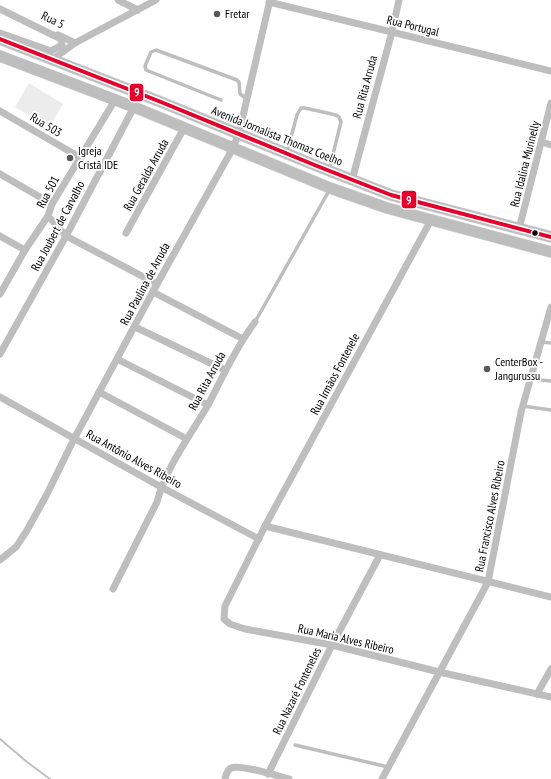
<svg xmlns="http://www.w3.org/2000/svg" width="551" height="779" font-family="'PT Sans Narrow',sans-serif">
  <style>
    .green { fill: #ececec }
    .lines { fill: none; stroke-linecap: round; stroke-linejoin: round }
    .stream { stroke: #bfbfbf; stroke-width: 2 }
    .primary-casing { stroke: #dbdbdb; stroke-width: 12 }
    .lane { stroke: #bebebe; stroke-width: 3.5 }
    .street { stroke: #bebebe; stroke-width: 7 }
    .primary { stroke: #bebebe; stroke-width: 11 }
    .bus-1-casing { stroke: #fff; stroke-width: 7 }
    .bus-1 { stroke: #e4002b; stroke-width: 4 }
    .poi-dot { fill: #595959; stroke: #fff; stroke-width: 1.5 }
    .bus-dot { fill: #000; stroke: #fff; stroke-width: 1.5 }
    .labels { text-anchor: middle; stroke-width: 3.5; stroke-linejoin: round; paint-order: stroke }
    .poi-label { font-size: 12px; fill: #000; stroke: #fff; text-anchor: start }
    .street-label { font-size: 12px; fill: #000; stroke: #fff }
    .line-badge { stroke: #fff; stroke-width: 1.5 }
    .badge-label { font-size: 11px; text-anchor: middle; font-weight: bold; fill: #fff }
  </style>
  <rect width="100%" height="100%" fill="#fff"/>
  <polygon class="green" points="29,83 63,104 49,127 15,107"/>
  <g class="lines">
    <polyline class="stream" points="0,739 27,762 50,779"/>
    <g class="primary-casing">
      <g id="primary">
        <polyline points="0,39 161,102 317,166 391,195 551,237"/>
        <polyline points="0,56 134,107 330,188 387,208 551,252"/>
      </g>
    </g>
    <g class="lane">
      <polyline points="221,100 146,70 145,66 151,52 156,50 237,80 239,82 240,94 247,99"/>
      <polyline points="287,152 297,115 301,108 305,108 336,115 339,117 341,122 329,170"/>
      <polyline points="255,322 330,189"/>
      <polyline points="541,342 551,343"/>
      <polyline points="531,379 551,381"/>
      <polyline points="523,406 551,410"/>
      <polyline points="295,745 388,767"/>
    </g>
    <g class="street">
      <polyline points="118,0 138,10"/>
      <polyline points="269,2 551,71"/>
      <polyline points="0,9 61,39 62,45 51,51 0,33"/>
      <polyline points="58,35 75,43"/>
      <polyline points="53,59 75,43 156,0"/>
      <polyline points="0,111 81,158"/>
      <polyline points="542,142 551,145"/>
      <polyline points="0,174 52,204"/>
      <polyline points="352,180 392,32 399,0"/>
      <polyline points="48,216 66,236 157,284"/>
      <polyline points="431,220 265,526 225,606 224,619 230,624 245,629 332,645 439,672 551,697"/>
      <polyline points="519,229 551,103"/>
      <polyline points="126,233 184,128"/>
      <polyline points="0,236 25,250"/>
      <polyline points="153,292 243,339"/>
      <polyline points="0,294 25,250 48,216 52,204 115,100"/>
      <polyline points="135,327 225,370"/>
      <polyline points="0,354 66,236 134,107"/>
      <polyline points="117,359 208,405"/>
      <polyline points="99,392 187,439"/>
      <polyline points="0,397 161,487 259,539"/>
      <polyline points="265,526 551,597"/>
      <polyline points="0,560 16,547 26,532 46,496 74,439 157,284 233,148 239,133 270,0"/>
      <path d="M113 589 157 502C166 467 190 436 208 405 223 376 236 348 255 322"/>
      <polyline points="537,694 551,669"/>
      <polyline points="268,774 332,645 380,555"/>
      <path d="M225 779C226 775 227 770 231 768 240 764 278 776 289 779"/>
      <polyline points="382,779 488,582 521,412 551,307"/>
    </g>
    <use href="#primary" class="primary"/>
    <g class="bus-1-casing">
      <polyline id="bus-1" points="0,39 161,102 317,166 391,195 551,237"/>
    </g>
    <use href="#bus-1" class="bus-1"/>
  </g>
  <g class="poi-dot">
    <circle cx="217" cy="14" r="4"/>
    <circle cx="70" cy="158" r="4"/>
    <circle cx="487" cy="369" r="4"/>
  </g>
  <circle class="bus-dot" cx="535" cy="233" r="3.5"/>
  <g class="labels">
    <g class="poi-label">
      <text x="225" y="18">Fretar</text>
      <text x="78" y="155">Igreja<tspan x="78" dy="14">Cristã IDE</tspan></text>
      <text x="495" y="366">CenterBox -<tspan x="495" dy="14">Jangurussu</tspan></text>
    </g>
    <g class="street-label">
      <text transform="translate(53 20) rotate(26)" y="4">Rua 5</text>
      <text transform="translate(413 26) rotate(14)" y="4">Rua Portugal</text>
      <text transform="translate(365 87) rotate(-75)" y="4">Rua Rita Arruda</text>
      <text transform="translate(46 125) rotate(31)" y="4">Rua 503</text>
      <text transform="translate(277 136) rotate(22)" y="4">Avenida Jornalista Thomaz Coelho</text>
      <text transform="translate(525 164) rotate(-76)" y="4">Rua Idalina Murinelly</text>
      <text transform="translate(146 175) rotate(-61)" y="4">Rua Geralda Arruda</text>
      <text transform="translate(48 192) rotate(-62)" y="4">Rua 501</text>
      <text transform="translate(58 226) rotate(-62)" y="4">Rua Joubert de Carvalho</text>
      <text transform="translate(145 284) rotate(-62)" y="4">Rua Paulina de Arruda</text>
      <text transform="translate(335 374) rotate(-62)" y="4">Rua Irmãos Fontenele</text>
      <text transform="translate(207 381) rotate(-62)" y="4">Rua Rita Arruda</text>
      <text transform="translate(134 459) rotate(29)" y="4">Rua Antônio Alves Ribeiro</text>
      <text transform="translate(490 516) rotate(-79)" y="4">Rua Francisco Alves Ribeiro</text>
      <text transform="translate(346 639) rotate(13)" y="4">Rua Maria Alves Ribeiro</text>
      <text transform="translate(297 691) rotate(-64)" y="4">Rua Nazaré Fonteneles</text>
    </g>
  </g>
  <g class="line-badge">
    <rect x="129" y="83" width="15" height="19" rx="4" fill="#e4002b"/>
    <rect x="401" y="190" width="16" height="19" rx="4" fill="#e4002b"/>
  </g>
  <g class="badge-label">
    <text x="137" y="96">9</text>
    <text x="409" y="204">9</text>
  </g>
</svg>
